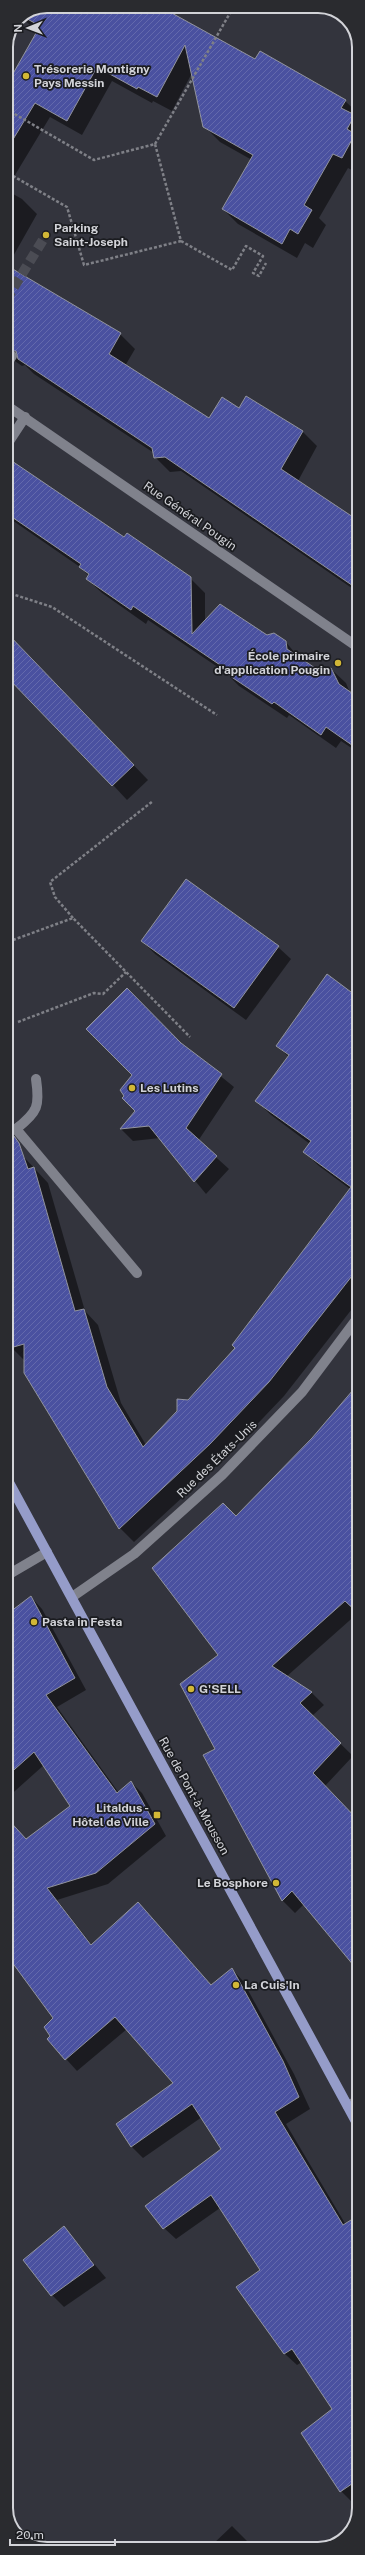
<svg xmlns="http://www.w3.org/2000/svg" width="365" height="2555" font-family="'Public Sans',sans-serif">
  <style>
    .shadow { fill: #0007 }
    .building { fill: url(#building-hatch); stroke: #92949e }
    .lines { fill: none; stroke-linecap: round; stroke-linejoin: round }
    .minor-tunnel { stroke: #4b4c54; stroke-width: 10; stroke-dasharray: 10 5; stroke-linecap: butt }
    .path { stroke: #7f8087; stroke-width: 2.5; stroke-dasharray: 3 2; stroke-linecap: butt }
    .minor { stroke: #80828c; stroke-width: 10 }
    .major { stroke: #959cc9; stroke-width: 10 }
    .poi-dot { fill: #d2b736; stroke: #1b1c20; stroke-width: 1.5 }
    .labels { text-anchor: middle; stroke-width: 3.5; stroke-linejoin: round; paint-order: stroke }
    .poi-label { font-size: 12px; font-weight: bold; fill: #d2d3d8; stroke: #1b1c20; text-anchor: start }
    .street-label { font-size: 12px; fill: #d2d3d8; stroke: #1b1c20 }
    .rim { fill: none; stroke: #d2d3d8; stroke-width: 2 }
  </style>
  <defs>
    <pattern id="building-hatch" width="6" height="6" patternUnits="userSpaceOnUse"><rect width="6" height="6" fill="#4a51a0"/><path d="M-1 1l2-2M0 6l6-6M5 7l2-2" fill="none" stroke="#6369ac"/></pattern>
  </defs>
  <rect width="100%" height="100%" fill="#33343d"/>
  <g class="shadow">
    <polygon points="47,6 157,6 255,60 345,101 359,114 359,169 357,173 348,168 319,218 326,225 313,248 305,243 297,258 238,224 223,209 252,160 220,142 204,126 192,73 172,111 153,101 152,103 112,81 82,135 50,117 6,190 22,199 37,214 7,267 120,334 135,349 125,366 209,420 240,409 302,431 317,446 298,481 359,522 359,593 181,471 170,472 155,457 154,453 34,374 25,365 22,366 6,355 6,88 38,31 20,17"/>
    <polygon points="6,459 125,539 190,578 205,593 205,621 285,641 300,659 321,673 331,669 346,683 350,693 359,699 359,753 341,741 336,748 289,715 287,718 239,686 225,672 148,620 146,624 102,593 87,579 89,576 80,567 6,516"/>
    <polygon points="24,651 148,780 127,800 113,785"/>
    <polygon points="142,941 278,947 291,959 246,1020 155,954"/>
    <polygon points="359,999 359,1300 284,1396 224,1459 134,1542 120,1528 25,1361 11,1347 22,1155 48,1183 85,1311 98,1325 121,1403 146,1445 237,1348 350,1189 319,1166 304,1152 310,1144 271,1115 257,1101 289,1057 277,1046"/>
    <polygon points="181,1044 234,1087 198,1141 229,1169 206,1194 160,1138 133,1141 121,1129 136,1111"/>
    <polygon points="313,1438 358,1613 286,1677 312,1693 324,1705 312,1716 353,1756 325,1786 359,1822 359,1972 304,1904 295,1913 283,1901 205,1755 216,1749 220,1655 236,1517"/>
    <polygon points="31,1597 42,1609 86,1690 57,1707 119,1793 131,1782 142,1793 166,1836 108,1884 57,1900 92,1945 211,1986 232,1969 243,1981 294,2074 310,2109 286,2124 346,2225 359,2216 359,2499 353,2503 341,2491 302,2433 334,2409 302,2362 297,2365 285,2354 237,2287 261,2270 220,2208 176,2239 164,2228 223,2149 202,2117 143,2158 132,2147 117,2124 175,2083 127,2029 77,2071 48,2039 52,2036 55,2018 9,1852 71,1806 44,1765 6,1799 6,1613 8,1615"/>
    <polygon points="64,2228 106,2278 64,2307 52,2295"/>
    <polygon points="232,2526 255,2549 197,2549 200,2546 213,2544"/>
  </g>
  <g class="building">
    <polygon points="47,6 159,6 255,59 260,51 346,100 341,108 355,115 347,129 355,134 342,158 333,154 304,205 312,210 298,234 290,229 282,244 222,209 253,155 203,127 185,45 157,97 138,87 137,89 97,67 67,121 35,103 6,151 6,86 40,26 22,16"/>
    <polygon points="6,265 121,333 109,354 209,418 222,397 239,408 246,396 303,431 281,469 359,521 359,590 165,457 154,458 152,448 18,359 16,351 6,351"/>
    <polygon points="6,457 124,537 127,533 191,577 192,634 220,604 267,635 274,633 286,641 287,649 321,672 331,668 339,684 359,698 359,750 326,727 321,735 274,702 272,704 224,672 226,669 133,606 131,610 86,579 89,574 79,567 81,564 6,513"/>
    <polygon points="6,632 134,765 112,786 6,676"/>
    <polygon points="186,879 279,946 234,1008 141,941"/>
    <polygon points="327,974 359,998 359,1267 269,1382 210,1444 119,1529 24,1373 24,1344 10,1348 6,1333 6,1138 14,1136 19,1143 28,1169 34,1167 75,1311 84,1309 107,1387 143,1447 177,1411 177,1399 188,1400 235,1348 232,1345 351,1187 303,1152 311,1141 255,1101 289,1055 276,1046"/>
    <polygon points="127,988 181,1043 222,1074 186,1128 217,1156 194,1182 149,1126 120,1129 135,1111 122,1098 124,1096 120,1090 132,1075 86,1029"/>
    <polygon points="359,1383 359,1614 345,1601 272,1666 312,1692 300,1703 341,1743 313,1773 359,1821 359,1972 292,1891 282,1901 203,1755 215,1749 180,1684 218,1655 152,1568 223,1503 236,1516 312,1438"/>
    <polygon points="31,1596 75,1678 46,1695 117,1793 131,1781 155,1824 96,1873 47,1888 91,1945 138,1902 211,1985 232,1968 283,2061 299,2097 275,2112 343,2225 359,2215 359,2479 340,2492 301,2433 332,2409 292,2349 284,2354 236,2287 260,2270 211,2195 163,2229 145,2206 221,2149 192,2104 131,2147 116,2124 173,2083 115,2017 65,2060 47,2039 50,2036 44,2027 53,2018 6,1954 6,1817 26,1839 70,1806 34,1752 6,1777 6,1615"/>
    <polygon points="64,2226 94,2265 51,2296 23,2260"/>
  </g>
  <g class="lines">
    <polyline class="minor-tunnel" points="6,300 46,235"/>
    <g class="path">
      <polyline points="242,7 243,6"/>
      <polyline points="6,109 94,160 155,144 181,241 84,265 67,207 6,172"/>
      <polyline points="155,144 234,6"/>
      <polyline points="181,241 232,270 246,246 263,256 253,273 259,276 266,263"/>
      <polyline points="6,592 52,607 217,715"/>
      <polyline points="6,916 13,940 6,945"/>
      <polyline points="73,918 55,897 50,882 153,801"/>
      <polyline points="13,940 73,918 190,1037"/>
      <polyline points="18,1022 94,993 103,994 126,972"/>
    </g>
    <g class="minor">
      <polyline points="6,365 12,356"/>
      <polyline points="6,405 359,648"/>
      <polyline points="6,446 25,417"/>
      <path d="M16 1129C38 1112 40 1106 36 1079"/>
      <polyline points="6,1132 16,1129 137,1273"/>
      <polyline points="6,1576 47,1552"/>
      <polyline points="72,1597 134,1554 222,1475 302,1392 359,1316"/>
      <polyline points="348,2106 359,2100"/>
    </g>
    <polyline class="major" points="6,1477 359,2127"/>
  </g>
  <g class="poi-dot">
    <circle cx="26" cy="76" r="4"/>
    <circle cx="46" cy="235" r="4"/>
    <circle cx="338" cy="663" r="4"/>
    <circle cx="132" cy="1088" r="4"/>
    <circle cx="34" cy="1622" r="4"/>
    <circle cx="191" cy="1689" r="4"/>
    <rect x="153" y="1811" width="8" height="8" rx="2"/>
    <circle cx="276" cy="1883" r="4"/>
    <circle cx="236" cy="1985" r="4"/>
  </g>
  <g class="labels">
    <g class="poi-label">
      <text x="34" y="73">Trésorerie Montigny<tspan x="34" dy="14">Pays Messin</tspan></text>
      <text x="54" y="232">Parking<tspan x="54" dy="14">Saint-Joseph</tspan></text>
      <text x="330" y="660" text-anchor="end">École primaire<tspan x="330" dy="14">d'application Pougin</tspan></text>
      <text x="140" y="1092">Les Lutins</text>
      <text x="42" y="1626">Pasta in Festa</text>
      <text x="199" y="1693">G'SELL</text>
      <text x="149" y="1812" text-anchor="end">Litaldus -<tspan x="149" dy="14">Hôtel de Ville</tspan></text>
      <text x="268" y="1887" text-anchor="end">Le Bosphore</text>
      <text x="244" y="1989">La Cuis'In</text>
    </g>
    <g class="street-label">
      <text transform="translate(190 516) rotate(35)" y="4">Rue Général Pougin</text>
      <text transform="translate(217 1459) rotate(-44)" y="4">Rue des États-Unis</text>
      <text transform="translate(194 1796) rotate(61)" y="4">Rue de Pont-à-Mousson</text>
    </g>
  </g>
  <path d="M0 0H365V2555H0ZM47 13H318A34 34 0 0 1 352 47V2508A34 34 0 0 1 318 2542H47A34 34 0 0 1 13 2508V47A34 34 0 0 1 47 13Z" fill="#2a2b2f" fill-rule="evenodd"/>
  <path class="rim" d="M47 13H318A34 34 0 0 1 352 47V2508A34 34 0 0 1 318 2542H47A34 34 0 0 1 13 2508V47A34 34 0 0 1 47 13Z"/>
  <g transform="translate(28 28) rotate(269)" stroke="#1b1c20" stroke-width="3" paint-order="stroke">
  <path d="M0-3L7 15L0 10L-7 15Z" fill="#d2d3d8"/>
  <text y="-6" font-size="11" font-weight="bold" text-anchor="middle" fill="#d2d3d8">N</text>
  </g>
  <path d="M10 2539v6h105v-6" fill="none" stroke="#d2d3d8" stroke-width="2"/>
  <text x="16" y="2539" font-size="12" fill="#d2d3d8" stroke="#1b1c20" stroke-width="3" paint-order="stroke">20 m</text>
</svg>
